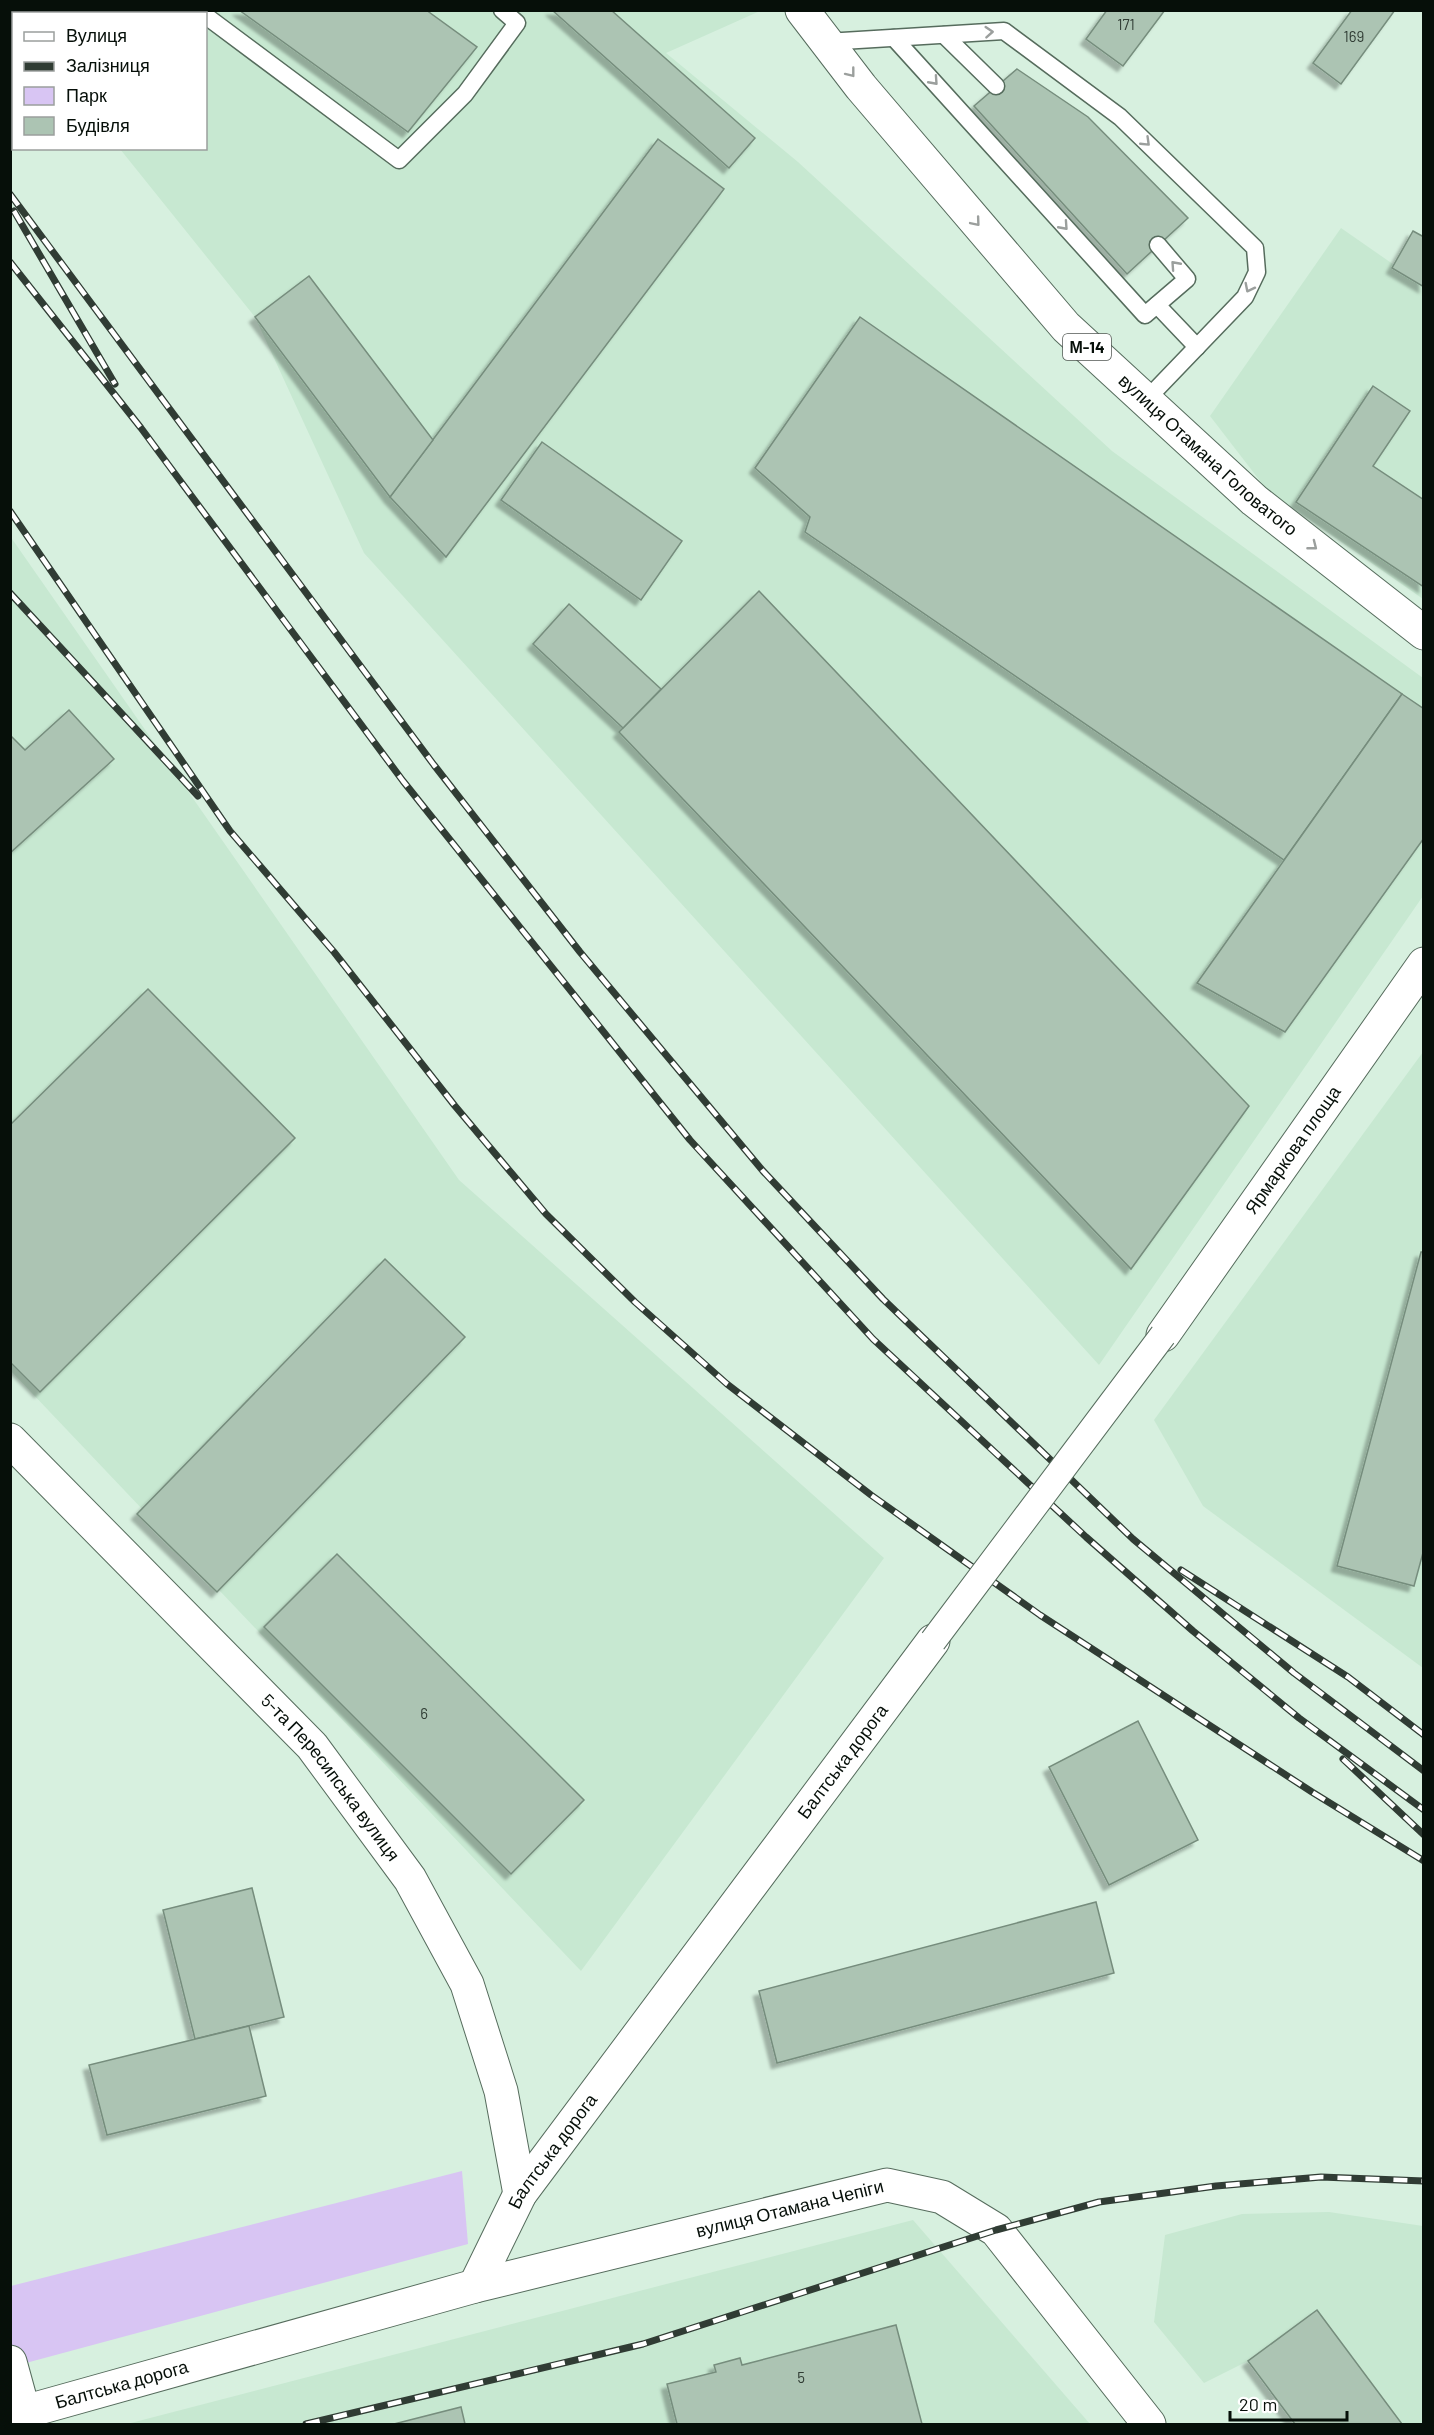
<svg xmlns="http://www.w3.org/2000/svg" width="1434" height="2435" font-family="Barlow,sans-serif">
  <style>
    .built { fill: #c7e8d1 }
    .green { fill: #d8c5f3 }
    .building { fill: #acc4b3; stroke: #768d7d; stroke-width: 1.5; filter: url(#shadow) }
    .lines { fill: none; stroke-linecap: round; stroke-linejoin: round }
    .service-casing { stroke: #566c5d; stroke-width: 19 }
    .minor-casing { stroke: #566c5d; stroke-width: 35 }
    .primary-casing { stroke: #566c5d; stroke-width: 35 }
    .service { stroke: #fff; stroke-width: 16 }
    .minor { stroke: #fff; stroke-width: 33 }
    .primary { stroke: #fff; stroke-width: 33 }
    .rail-casing { stroke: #303c34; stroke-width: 7 }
    .rail { stroke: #fff; stroke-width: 4.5; stroke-dasharray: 14; stroke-linecap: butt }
    .pedestrian-bridge-casing { stroke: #566c5d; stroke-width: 28; stroke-linecap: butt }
    .pedestrian-bridge { stroke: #fff; stroke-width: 26 }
    .oneway { stroke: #9b9f9d }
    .labels { text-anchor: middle; stroke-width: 4.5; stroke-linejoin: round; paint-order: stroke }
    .number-label { font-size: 15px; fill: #303c34 }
    .shield { fill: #fff; stroke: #515753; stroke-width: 1.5 }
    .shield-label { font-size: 16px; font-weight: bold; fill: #060f09 }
    .street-label { font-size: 18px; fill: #060f09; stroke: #fff }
  </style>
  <defs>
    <filter id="shadow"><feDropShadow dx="-5.5" dy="5.5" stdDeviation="1.5" flood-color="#0004"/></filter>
  </defs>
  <rect width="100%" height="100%" fill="#d7f0df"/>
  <g class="built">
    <polygon points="10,11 760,11 666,53 798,162 1112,451 1423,678 1423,896 1099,1365 364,553 255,317 120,149 206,148 206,14 13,15"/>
    <polygon points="1341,228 1423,285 1423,599 1267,490 1210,416"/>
    <polygon points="10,536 459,1180 884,1558 581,1971 11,1371"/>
    <polygon points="1423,1052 1423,1668 1203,1506 1154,1420"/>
    <polygon points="1329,2212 1423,2226 1423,2424 1295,2424 1248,2361 1204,2383 1154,2322 1165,2235 1242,2214"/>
    <polygon points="913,2220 1090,2424 127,2424"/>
  </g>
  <polygon class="green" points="462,2171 468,2244 11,2367 11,2286"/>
  <g class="building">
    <polygon points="239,10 426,10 477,47 408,132"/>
    <polygon points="552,10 611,10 755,138 729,168"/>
    <polygon points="1107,10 1165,10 1123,66 1086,39"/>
    <polygon points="1352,10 1395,10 1341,84 1313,63"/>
    <polygon points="1017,69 1088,117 1188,218 1127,274 974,106"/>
    <polygon points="658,139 724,189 446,557 390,497"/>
    <polygon points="1413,231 1424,237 1424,287 1392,268"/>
    <polygon points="309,276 433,440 390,497 255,317"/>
    <polygon points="860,317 1402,694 1284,860 805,532 810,517 755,468"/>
    <polygon points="1373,386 1410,411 1373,466 1424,500 1424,587 1296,502"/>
    <polygon points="542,442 682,541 641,600 501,500"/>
    <polygon points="759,591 1249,1106 1131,1269 619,732"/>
    <polygon points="569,604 661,689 623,728 533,644"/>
    <polygon points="1402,694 1424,709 1424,838 1285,1032 1197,983"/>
    <polygon points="69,710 114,759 10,853 10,735 25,750"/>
    <polygon points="148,989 295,1138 40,1392 10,1362 10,1125"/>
    <polygon points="1421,1252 1424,1252 1424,1549 1414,1586 1337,1566"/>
    <polygon points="385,1259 465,1337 217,1592 137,1514"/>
    <polygon points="337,1554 584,1800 511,1874 264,1627"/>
    <polygon points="1138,1721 1198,1840 1109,1885 1049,1767"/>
    <polygon points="252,1888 284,2017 195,2039 163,1910"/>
    <polygon points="1096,1902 1114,1973 777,2063 759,1991"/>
    <polygon points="249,2026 266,2096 107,2135 89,2065"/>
    <polygon points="1317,2310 1402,2424 1295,2424 1248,2361"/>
    <polygon points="896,2325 922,2424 677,2424 667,2384 716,2372 714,2365 740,2358 742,2365"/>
    <polygon points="461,2407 465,2424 394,2424"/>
  </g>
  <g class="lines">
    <g class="service-casing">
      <g id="service">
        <polyline points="206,16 399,160 465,94 517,23 502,10"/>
        <polyline points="944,35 996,86"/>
        <polyline points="894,38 1145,315 1187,279 1158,245"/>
        <polyline points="826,42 1004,31 1120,117 1255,248 1257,272 1245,297 1146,400"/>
        <polyline points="1157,305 1197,347"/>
      </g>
    </g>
    <g class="minor-casing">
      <g id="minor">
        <path id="s1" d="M1163 1335 1424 964"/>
        <path id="s2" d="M10 1440 312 1746 410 1879 467 1984 501 2091 520 2194"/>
        <path id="s3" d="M475 2286 520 2194 933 1641"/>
        <polyline points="10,2362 24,2413"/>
        <path id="s4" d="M10 2416 475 2286 887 2185 942 2197 996 2230 1149 2424"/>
      </g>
    </g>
    <g class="primary-casing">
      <g id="primary">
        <path id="s5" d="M802 10 861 87 1066 327 1254 500 1424 633"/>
      </g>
    </g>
    <use href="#service" class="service"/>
    <use href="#minor" class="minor"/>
    <use href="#primary" class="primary"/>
    <g class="rail-casing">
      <g id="rail">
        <polyline points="10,194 434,765 580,952 763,1171 883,1299 1133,1539 1294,1673 1424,1771"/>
        <polyline points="14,211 115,384"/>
        <polyline points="10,262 141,428 403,781 690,1140 873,1339 1086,1537 1193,1631 1299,1718 1424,1810"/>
        <polyline points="10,511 230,831 334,952 455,1106 546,1214 635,1302 727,1384 871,1495 1040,1615 1312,1792 1424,1861"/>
        <polyline points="10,593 198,796"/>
        <polyline points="1181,1570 1348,1677 1424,1735"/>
        <polyline points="1343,1759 1424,1835"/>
        <polyline points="306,2424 643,2344 996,2230 1099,2202 1216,2186 1321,2177 1424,2181"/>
      </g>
    </g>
    <use href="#rail" class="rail"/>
    <g class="pedestrian-bridge-casing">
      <polyline id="pedestrian-bridge" points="933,1641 1163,1335"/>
    </g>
    <use href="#pedestrian-bridge" class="pedestrian-bridge"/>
  </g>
  <defs><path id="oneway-chevron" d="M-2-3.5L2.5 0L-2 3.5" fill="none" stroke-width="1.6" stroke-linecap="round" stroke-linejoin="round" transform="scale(1.5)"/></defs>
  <g class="oneway">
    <use href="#oneway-chevron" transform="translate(989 32) rotate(-4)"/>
    <use href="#oneway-chevron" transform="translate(851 73) rotate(52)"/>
    <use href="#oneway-chevron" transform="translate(934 81) rotate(48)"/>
    <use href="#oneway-chevron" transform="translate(1146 142) rotate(44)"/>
    <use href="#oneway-chevron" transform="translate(976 222) rotate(50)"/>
    <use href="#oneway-chevron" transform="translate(1064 226) rotate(48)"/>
    <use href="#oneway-chevron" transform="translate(1175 265) rotate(-132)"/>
    <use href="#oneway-chevron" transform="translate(1249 288) rotate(117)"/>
    <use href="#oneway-chevron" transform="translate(1313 546) rotate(38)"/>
  </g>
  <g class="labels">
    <g class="number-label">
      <text x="1126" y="30">171</text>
      <text x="1354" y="42">169</text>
      <text x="424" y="1719">6</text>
      <text x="801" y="2383">5</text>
    </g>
    <rect class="shield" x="1063" y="334" width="48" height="26" rx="4.5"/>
    <g class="shield-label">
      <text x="1087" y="353">М-14</text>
    </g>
    <g class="street-label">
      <text dy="6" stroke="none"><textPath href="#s5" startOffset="604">вулиця Отамана Головатого</textPath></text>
      <text dy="6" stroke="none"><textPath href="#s1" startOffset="226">Ярмаркова площа</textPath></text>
      <text dy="6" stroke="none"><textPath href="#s3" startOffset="642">Балтська дорога</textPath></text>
      <text dy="6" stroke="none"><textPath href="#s2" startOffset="466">5-та Пересипська вулиця</textPath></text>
      <text dy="6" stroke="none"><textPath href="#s3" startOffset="156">Балтська дорога</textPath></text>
      <text dy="6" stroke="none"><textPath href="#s4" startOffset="807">вулиця Отамана Чепіги</textPath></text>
      <text dy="6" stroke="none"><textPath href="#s4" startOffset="116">Балтська дорога</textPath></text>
    </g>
  </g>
  <rect width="1434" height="2435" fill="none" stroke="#060f09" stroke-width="24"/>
  <rect x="12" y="12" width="195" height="138" fill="#ffffff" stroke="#9b9f9d" stroke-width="1.5"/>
  <rect x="24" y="32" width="30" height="9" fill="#ffffff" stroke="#9b9f9d" stroke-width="1.5"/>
  <text x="66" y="42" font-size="18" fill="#060f09">Вулиця</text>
  <rect x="24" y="62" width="30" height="9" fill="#303c34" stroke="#9b9f9d" stroke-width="1.5"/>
  <text x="66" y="72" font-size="18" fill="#060f09">Залізниця</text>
  <rect x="24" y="87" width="30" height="18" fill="#d8c5f3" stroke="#9b9f9d" stroke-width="1.5"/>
  <text x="66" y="102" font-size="18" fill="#060f09">Парк</text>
  <rect x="24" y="117" width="30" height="18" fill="#acc4b3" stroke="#9b9f9d" stroke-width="1.5"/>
  <text x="66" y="132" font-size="18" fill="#060f09">Будівля</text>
  <path d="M1230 2411v9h117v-9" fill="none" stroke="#060f09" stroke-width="3"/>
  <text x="1239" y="2411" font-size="18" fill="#060f09" stroke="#ffffff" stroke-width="4.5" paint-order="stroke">20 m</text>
</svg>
